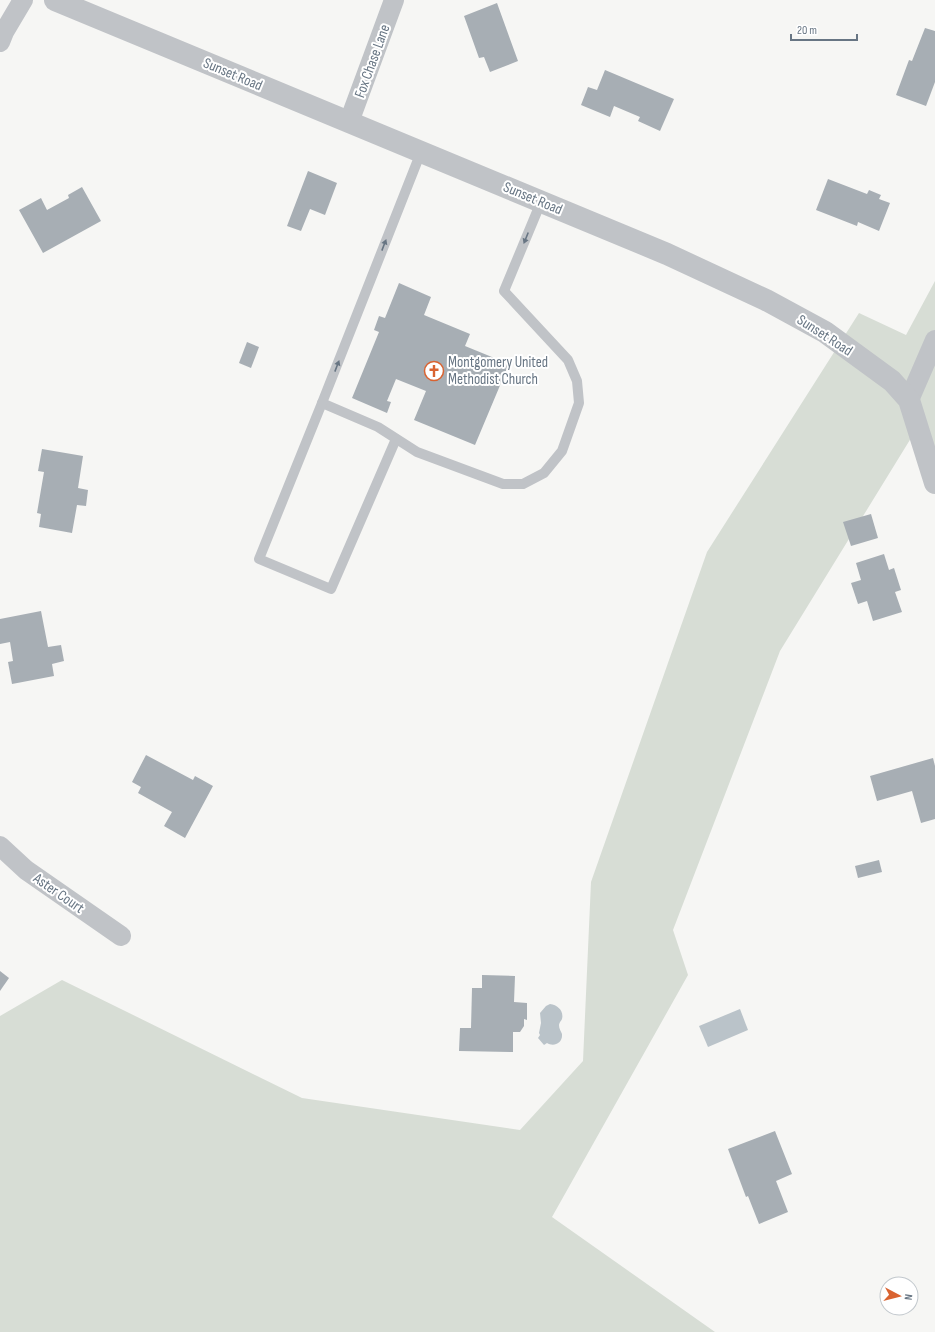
<svg xmlns="http://www.w3.org/2000/svg" width="935" height="1332" font-family="'Sofia Sans Condensed',sans-serif">
  <style>
    .green { fill: #d7ddd5 }
    .water { fill: #bac3c9 }
    .building { fill: #a7aeb4 }
    .lines { fill: none; stroke-linecap: round; stroke-linejoin: round }
    .service { stroke: #c0c3c7; stroke-width: 10 }
    .minor { stroke: #c0c3c7; stroke-width: 20 }
    .tertiary { stroke: #c0c3c7; stroke-width: 22 }
    .oneway { fill: #677583 }
    .labels { text-anchor: middle; stroke-width: 4; stroke-linejoin: round; paint-order: stroke }
    .street-label { font-size: 15px; fill: #677583; stroke: #fff }
    .poi-label { font-size: 15px; fill: #677583; stroke: #fff; text-anchor: start }
  </style>
  <rect width="100%" height="100%" fill="#f6f6f4"/>
  <polygon class="green" points="935,281 935,452 924,417 780,651 673,930 688,975 552,1217 715,1332 0,1332 0,1016 62,980 302,1098 520,1130 583,1061 591,882 707,552 859,313 906,335"/>
  <g class="water">
    <path d="M550 1004C558 1005 564 1011 562 1019 560 1023 560 1021 559 1025 559 1029 561 1031 562 1034 563 1044 553 1047 547 1043L544 1045 538 1038 540 1035 539 1033 541 1023 540 1013 546 1006Z"/>
    <polygon points="740,1009 748,1030 708,1047 699,1026"/>
  </g>
  <g class="building">
    <polygon points="497,3 518,61 490,72 484,57 479,58 464,16"/>
    <polygon points="925,28 935,31 935,82 926,106 896,95 909,60 912,61"/>
    <polygon points="605,70 674,99 660,131 638,121 640,117 614,106 610,117 581,105 588,87 597,90"/>
    <polygon points="308,171 337,183 325,215 310,209 301,231 287,226"/>
    <polygon points="828,179 867,194 869,190 881,195 879,199 890,203 879,231 858,222 857,226 816,210"/>
    <polygon points="82,187 101,221 43,253 19,210 41,198 47,210 69,198 68,195"/>
    <polygon points="399,283 431,297 424,315 470,334 465,346 509,364 475,445 414,420 426,391 396,379 387,401 391,402 387,413 352,398 379,332 374,330 379,316 385,318"/>
    <polygon points="247,342 259,347 251,368 239,363"/>
    <polygon points="42,449 83,456 78,488 88,490 86,506 77,505 72,533 39,527 41,514 37,513 44,472 38,471"/>
    <polygon points="871,514 878,538 851,546 843,522"/>
    <polygon points="884,554 889,570 894,568 901,590 895,592 902,612 873,621 867,601 858,604 851,583 861,580 856,563"/>
    <polygon points="41,611 48,647 61,645 64,661 52,664 54,676 12,684 8,662 13,661 10,642 0,644 0,619"/>
    <polygon points="146,755 193,780 195,776 213,786 185,838 164,826 172,812 138,793 141,787 132,782"/>
    <polygon points="933,758 935,766 935,819 921,823 912,791 877,801 870,776"/>
    <polygon points="879,860 882,872 858,878 855,866"/>
    <polygon points="0,971 9,978 0,991"/>
    <polygon points="482,975 515,976 514,1002 527,1003 527,1020 524,1019 524,1026 520,1032 513,1032 513,1052 459,1051 460,1028 471,1028 472,988 482,988"/>
    <polygon points="775,1131 792,1174 776,1181 788,1212 759,1224 748,1196 746,1197 728,1149"/>
  </g>
  <g class="lines">
    <g class="service">
      <polyline points="322,403 378,427 417,452 503,484 523,484 544,473 562,451 579,403 577,381 568,360 504,291 541,202"/>
      <polyline points="396,439 331,589 259,559 322,403 421,152"/>
    </g>
    <g class="minor">
      <polyline points="0,42 4,32 23,0"/>
      <polyline points="349,122 394,0"/>
      <polyline points="909,400 935,340"/>
      <polyline points="0,846 26,870 121,936"/>
    </g>
    <polyline class="tertiary" points="55,0 667,254 766,300 825,332 892,381 909,400 935,483"/>
  </g>
  <defs><path id="oneway-solid" d="M-6-.8H1V-3.2L6.5 0L1 3.2V.8H-6Z"/></defs>
  <g class="oneway">
    <use href="#oneway-solid" transform="translate(526 238) rotate(112)"/>
    <use href="#oneway-solid" transform="translate(384 245) rotate(-69)"/>
    <use href="#oneway-solid" transform="translate(337 366) rotate(-69)"/>
  </g>
  <defs>
    <g id="church-ring" transform="scale(1)"><circle r="9.5" fill="#fff" stroke="#d96331" stroke-width="1.5"/><path d="M-1.2-6h2.4v3.5h3.3v2.4h-3.3V6h-2.4V-.1h-3.3v-2.4h3.3Z" fill="#d96331"/></g>
  </defs>
  <g fill-rule="evenodd">
    <use href="#church-ring" x="434" y="371"/>
  </g>
  <g class="labels">
    <g class="street-label">
      <text transform="translate(372 61) rotate(-70)" y="5">Fox Chase Lane</text>
      <text transform="translate(233 74) rotate(23)" y="5">Sunset Road</text>
      <text transform="translate(533 198) rotate(23)" y="5">Sunset Road</text>
      <text transform="translate(825 335) rotate(33)" y="5">Sunset Road</text>
      <text transform="translate(59 893) rotate(35)" y="5">Aster Court</text>
    </g>
    <g class="poi-label">
      <text x="448" y="367">Montgomery United<tspan x="448" dy="17">Methodist Church</tspan></text>
    </g>
  </g>
  <g transform="translate(899 1296) rotate(97)"><circle r="19" fill="#ffffff" stroke="#c2c8cd"/>
  <path d="M0-3L7 15L0 10L-7 15Z" fill="#d96331"/>
  <text y="-6" font-size="11" font-weight="bold" text-anchor="middle" fill="#677583">N</text>
  </g>
  <path d="M791 34v6h66v-6" fill="none" stroke="#677583" stroke-width="2"/>
  <text x="797" y="34" font-size="12" fill="#677583" stroke="#ffffff" stroke-width="3" paint-order="stroke">20 m</text>
</svg>
